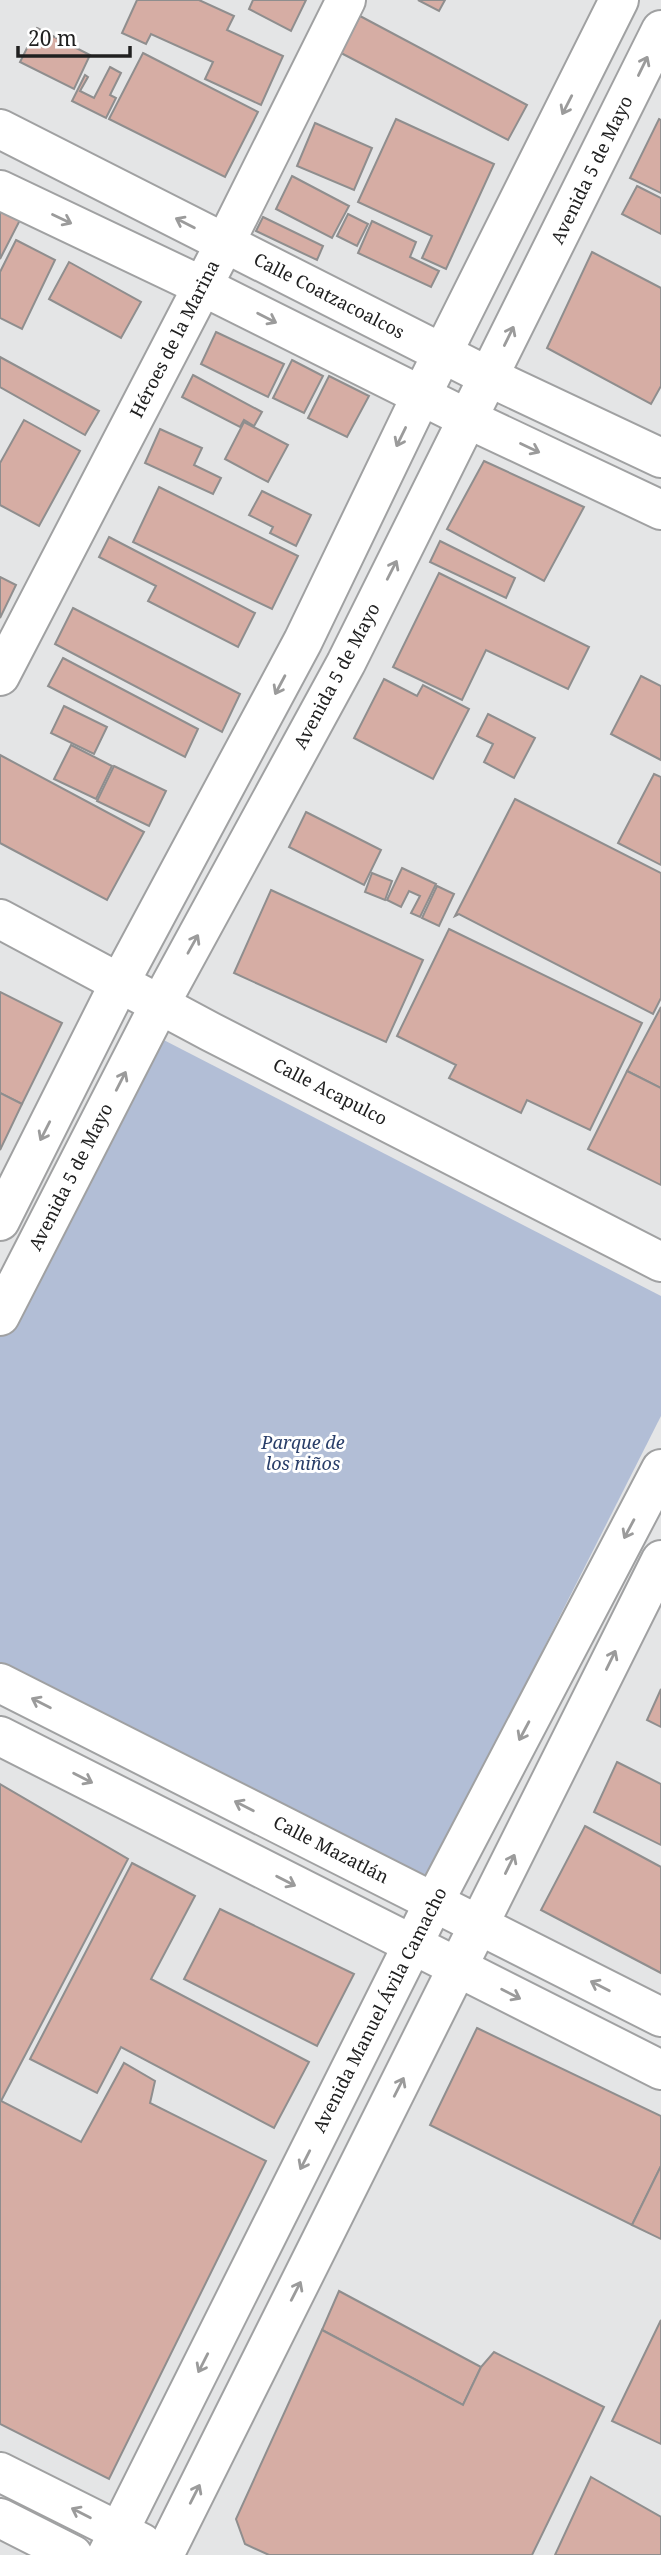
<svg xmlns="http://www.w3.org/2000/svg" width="661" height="2555" font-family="'Noto Serif',serif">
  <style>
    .green { fill: #b2bed6 }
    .building { fill: #d6ada4; stroke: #8f8e8e; stroke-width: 2 }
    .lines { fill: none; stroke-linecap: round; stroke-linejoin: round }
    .minor-casing { stroke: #a0a1a2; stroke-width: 42 }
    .minor { stroke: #fff; stroke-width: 38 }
    .oneway { stroke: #9b9b9b }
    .labels { text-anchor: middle; stroke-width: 6; stroke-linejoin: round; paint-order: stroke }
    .street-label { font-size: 18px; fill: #202020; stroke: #fff }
    .park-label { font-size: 18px; font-style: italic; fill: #293e69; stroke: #fff }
  </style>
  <rect width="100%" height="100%" fill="#e4e5e6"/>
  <polygon class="green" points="154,1035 661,1296 661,1416 425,1883 0,1664 0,1337"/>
  <g class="building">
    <polygon points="137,0 199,0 234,16 227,30 283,56 261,105 205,79 213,62 151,34 146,44 122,33"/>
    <polygon points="253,0 306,0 291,31 249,9"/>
    <polygon points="418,0 445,0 439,11"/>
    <polygon points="360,16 527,105 508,140 341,53"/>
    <polygon points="37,28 90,55 74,89 20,62"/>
    <polygon points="143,53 258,112 225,177 109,119"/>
    <polygon points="110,67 121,73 110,95 116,98 106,118 72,101 85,75 88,77 80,91 94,98"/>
    <polygon points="396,119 494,164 446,269 422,258 432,236 358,202"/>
    <polygon points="659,119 661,120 661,193 630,178"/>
    <polygon points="315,123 372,148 354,190 297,166"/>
    <polygon points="292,176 349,206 332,238 276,209"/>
    <polygon points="637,186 661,198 661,234 622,214"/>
    <polygon points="0,210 20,220 0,259"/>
    <polygon points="348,214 368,224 357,246 337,236"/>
    <polygon points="263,217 323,246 317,260 256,231"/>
    <polygon points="372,221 416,242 410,257 439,271 431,287 358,253"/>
    <polygon points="16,240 55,260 22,329 0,318 0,272"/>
    <polygon points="592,252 661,288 661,386 651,404 547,348"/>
    <polygon points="69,262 141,302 121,338 49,299"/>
    <polygon points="216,332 284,364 268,397 201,364"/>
    <polygon points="0,357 99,411 85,435 0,387"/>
    <polygon points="292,360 323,376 304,413 273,398"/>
    <polygon points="193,375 262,412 254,426 244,420 240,427 182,397"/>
    <polygon points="329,376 369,396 347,437 308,418"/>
    <polygon points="24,420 80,451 39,526 0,505 0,463"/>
    <polygon points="244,422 288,445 268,482 225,459"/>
    <polygon points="160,429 202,448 194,465 221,478 213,494 145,463"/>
    <polygon points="484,461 584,507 544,581 447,529"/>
    <polygon points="159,487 298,556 272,609 133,542"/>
    <polygon points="262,491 311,515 296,546 270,533 273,527 249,515"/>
    <polygon points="109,537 255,613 238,647 148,601 156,586 99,557"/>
    <polygon points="440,541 515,578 506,598 430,562"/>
    <polygon points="439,573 589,647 568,689 486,650 462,700 393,667"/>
    <polygon points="0,577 16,585 0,618"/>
    <polygon points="73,608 240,694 222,732 55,644"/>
    <polygon points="63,658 198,729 185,757 48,686"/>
    <polygon points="641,676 661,686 661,760 611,734"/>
    <polygon points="384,679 417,696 423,685 469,709 433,779 354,738"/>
    <polygon points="64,706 107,727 94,754 51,733"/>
    <polygon points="488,714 535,738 514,778 484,762 493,744 477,736"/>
    <polygon points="71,745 112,766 96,799 54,779"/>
    <polygon points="0,755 144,832 107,900 0,843"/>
    <polygon points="114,766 166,791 149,826 97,801"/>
    <polygon points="654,774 661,777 661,865 618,843"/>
    <polygon points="515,799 661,873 661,998 653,1014 459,914 455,916"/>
    <polygon points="306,812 381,850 364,885 289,847"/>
    <polygon points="402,868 436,884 420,917 411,913 420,896 409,891 401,907 387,900"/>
    <polygon points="372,873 392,881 385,900 365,892"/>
    <polygon points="437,886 454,894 439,926 422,918"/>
    <polygon points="271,890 423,960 386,1042 234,973"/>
    <polygon points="449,929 642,1023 590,1130 527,1100 521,1113 449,1078 456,1065 397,1036"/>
    <polygon points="0,992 62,1023 22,1104 0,1093"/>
    <polygon points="661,1007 661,1088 627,1071"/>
    <polygon points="627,1071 661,1088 661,1185 588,1149"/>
    <polygon points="0,1093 22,1104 0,1150"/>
    <polygon points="661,1689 661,1727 647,1720"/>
    <polygon points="617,1762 661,1784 661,1845 594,1812"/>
    <polygon points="0,1784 128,1859 1,2101 81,2142 124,2063 155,2081 150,2103 266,2161 109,2479 0,2424"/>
    <polygon points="585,1826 661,1867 661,1973 541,1910"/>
    <polygon points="132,1863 195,1896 151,1979 309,2062 274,2128 121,2047 97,2093 30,2059"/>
    <polygon points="220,1909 354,1974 317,2046 184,1979"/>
    <polygon points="477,2028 661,2116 661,2166 632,2225 430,2125"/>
    <polygon points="661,2166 661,2239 632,2225"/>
    <polygon points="339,2291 481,2367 463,2405 322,2330"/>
    <polygon points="661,2320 661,2444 612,2421"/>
    <polygon points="322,2330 463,2405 481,2367 494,2352 604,2407 532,2555 269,2555 245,2544 236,2519"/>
    <polygon points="591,2477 661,2517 661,2555 555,2555"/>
  </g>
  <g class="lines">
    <g class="minor-casing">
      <g id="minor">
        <polyline points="0,129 489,377 661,458"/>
        <polyline points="0,190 202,286 468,419 661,510"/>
        <polyline points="0,676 225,243 346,0"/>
        <polyline points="0,919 211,1032 661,1262"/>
        <polyline points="0,1221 120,982 303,641 421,396 619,0"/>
        <polyline points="0,1316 160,1004 346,663 661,30"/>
        <polyline points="0,1683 661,2017"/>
        <polyline points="0,1736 661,2070"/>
        <polyline points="0,2472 142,2543"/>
        <polyline points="0,2518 73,2555"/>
        <polyline points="107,2555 434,1902 661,1469"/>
        <polyline points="164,2555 661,1560"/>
      </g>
    </g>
    <use href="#minor" class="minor"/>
  </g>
  <defs><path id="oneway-shaft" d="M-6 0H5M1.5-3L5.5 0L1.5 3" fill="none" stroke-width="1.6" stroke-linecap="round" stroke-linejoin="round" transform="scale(1.75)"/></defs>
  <g class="oneway">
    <use href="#oneway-shaft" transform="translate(643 66) rotate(-64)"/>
    <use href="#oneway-shaft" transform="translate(567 105) rotate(117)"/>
    <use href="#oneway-shaft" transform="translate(62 219) rotate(25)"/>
    <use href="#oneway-shaft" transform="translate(185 223) rotate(-153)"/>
    <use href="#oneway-shaft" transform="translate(267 318) rotate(27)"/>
    <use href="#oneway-shaft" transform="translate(509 336) rotate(-64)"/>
    <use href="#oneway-shaft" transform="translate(401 437) rotate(116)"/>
    <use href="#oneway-shaft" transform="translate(530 448) rotate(25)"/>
    <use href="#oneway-shaft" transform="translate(392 570) rotate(-63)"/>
    <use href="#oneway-shaft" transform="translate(280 685) rotate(118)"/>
    <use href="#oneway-shaft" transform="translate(193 944) rotate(-61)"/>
    <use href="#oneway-shaft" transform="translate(121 1081) rotate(-63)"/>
    <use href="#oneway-shaft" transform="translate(45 1131) rotate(117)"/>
    <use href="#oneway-shaft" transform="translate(629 1529) rotate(118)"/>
    <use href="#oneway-shaft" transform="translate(611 1660) rotate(-64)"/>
    <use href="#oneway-shaft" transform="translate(41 1703) rotate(-153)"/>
    <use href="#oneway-shaft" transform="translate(524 1731) rotate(118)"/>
    <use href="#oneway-shaft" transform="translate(83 1778) rotate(27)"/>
    <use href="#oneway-shaft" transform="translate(244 1806) rotate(-153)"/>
    <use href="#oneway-shaft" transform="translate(510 1864) rotate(-64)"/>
    <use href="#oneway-shaft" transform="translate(286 1881) rotate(27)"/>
    <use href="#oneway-shaft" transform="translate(600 1986) rotate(-153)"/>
    <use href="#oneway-shaft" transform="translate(511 1994) rotate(27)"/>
    <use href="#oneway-shaft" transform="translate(399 2087) rotate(-63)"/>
    <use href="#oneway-shaft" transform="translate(305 2160) rotate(117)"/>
    <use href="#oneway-shaft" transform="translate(296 2291) rotate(-63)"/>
    <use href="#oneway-shaft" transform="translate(203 2363) rotate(117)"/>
    <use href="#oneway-shaft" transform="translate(195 2494) rotate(-63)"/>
    <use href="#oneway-shaft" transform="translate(81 2513) rotate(-153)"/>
  </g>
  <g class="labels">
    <g class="street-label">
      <text transform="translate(592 170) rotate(-64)" y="6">Avenida 5 de Mayo</text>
      <text transform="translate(329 296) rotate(27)" y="6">Calle Coatzacoalcos</text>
      <text transform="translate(175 339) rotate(-63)" y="6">Héroes de la Marina</text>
      <text transform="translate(337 676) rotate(-62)" y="6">Avenida 5 de Mayo</text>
      <text transform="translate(330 1092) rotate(27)" y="6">Calle Acapulco</text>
      <text transform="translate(71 1177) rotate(-63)" y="6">Avenida 5 de Mayo</text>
      <text transform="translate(331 1850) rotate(27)" y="6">Calle Mazatlán</text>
      <text transform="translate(380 2010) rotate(-63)" y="6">Avenida Manuel Ávila Camacho</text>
    </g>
    <g class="park-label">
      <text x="303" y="1449">Parque de<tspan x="303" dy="21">los niños</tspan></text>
    </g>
  </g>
  <path d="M18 46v10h112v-10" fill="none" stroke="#202020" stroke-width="3.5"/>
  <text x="28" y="46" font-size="21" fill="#202020" stroke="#ffffff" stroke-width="5" paint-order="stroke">20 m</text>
</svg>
